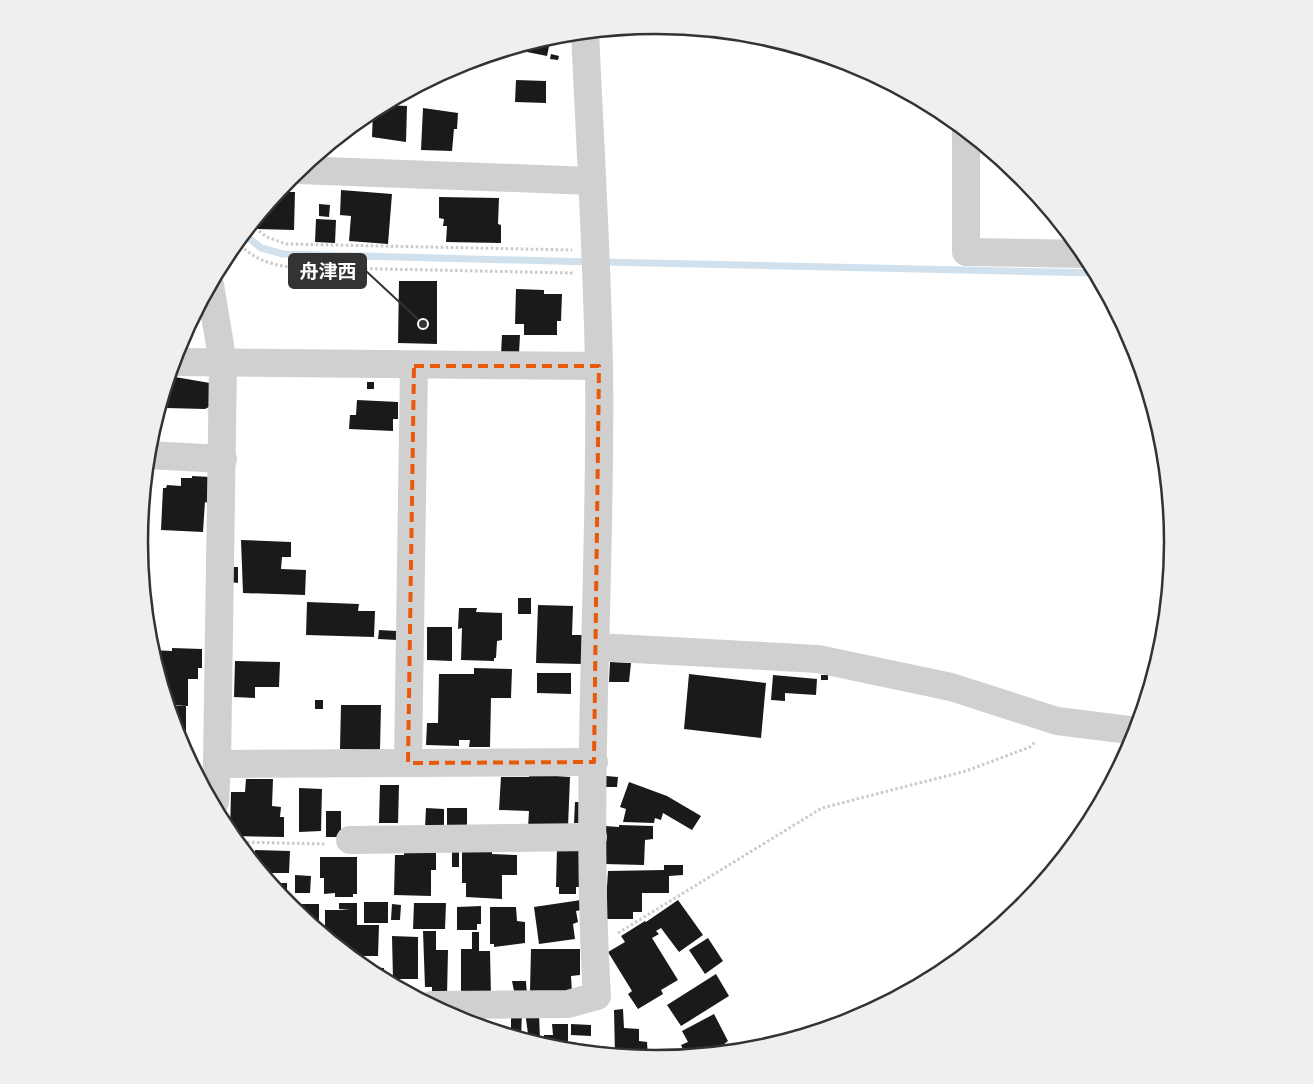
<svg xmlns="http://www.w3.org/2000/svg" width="1313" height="1084" font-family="Jost,'Noto Sans JP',sans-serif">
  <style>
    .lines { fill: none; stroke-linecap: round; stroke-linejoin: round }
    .stream { stroke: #d0e1ed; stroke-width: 7 }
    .building { fill: #1a1a1a }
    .path { stroke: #cacaca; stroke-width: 3; stroke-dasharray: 2.5 2.5; stroke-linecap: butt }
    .street { stroke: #d0d0d0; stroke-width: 28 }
    .marked { fill: none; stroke: #e8590c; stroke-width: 4; stroke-dasharray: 10 6; stroke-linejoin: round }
    .rim { fill: none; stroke: #333; stroke-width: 2.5 }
    .leader { fill: none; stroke: #333; stroke-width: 2 }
    .callout-dot { fill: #333; stroke: #fff; stroke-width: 2 }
    .callout { fill: #333; stroke: #333; stroke-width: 2 }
    .callout-label { font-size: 19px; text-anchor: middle; font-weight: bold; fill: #fff }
  </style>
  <rect width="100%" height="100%" fill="#fff"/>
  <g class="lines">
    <g class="stream">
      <polyline points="244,234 261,248 283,254 591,262"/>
      <polyline points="601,262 1096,273"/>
    </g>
  </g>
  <g class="building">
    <polygon points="565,34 564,40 558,39 557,43 550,42 547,56 527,52 529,43"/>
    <polygon points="551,54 559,56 558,60 550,59"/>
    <polygon points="516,80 546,81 546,103 515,102"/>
    <polygon points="383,105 407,106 406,142 372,137 373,110"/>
    <polygon points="423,108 458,113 457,129 454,129 452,151 421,150"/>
    <polygon points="341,190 392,194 388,244 349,241 351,216 340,215"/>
    <polygon points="279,192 295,192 294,230 257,229 257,218"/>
    <polygon points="439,197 499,198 498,224 501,225 501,243 446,242 447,226 443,226 444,219 439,218"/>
    <polygon points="319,204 330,205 329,217 319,216"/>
    <polygon points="316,219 336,220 335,243 315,242"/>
    <polygon points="399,281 437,281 437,344 398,343"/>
    <polygon points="516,289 544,290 544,294 562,294 561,321 557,321 557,335 524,335 524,324 515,324"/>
    <polygon points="502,335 520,335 519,354 501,354"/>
    <polygon points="169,376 210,383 209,407 205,409 166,408 166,406 160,406"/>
    <rect x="367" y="382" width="7" height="7"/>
    <polygon points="357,400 398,402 398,419 393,419 393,431 349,429 350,415 356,415"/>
    <polygon points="192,476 210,477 208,503 205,502 203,532 161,530 163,488 166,488 167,485 181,486 181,478 192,478"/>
    <polygon points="241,540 291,542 291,557 282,557 281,569 306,570 305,595 243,593"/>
    <polygon points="142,563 149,563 147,601 145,601"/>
    <polygon points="232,567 238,567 238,583 231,582"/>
    <rect x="518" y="598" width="13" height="16"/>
    <polygon points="307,602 359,604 358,611 375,611 374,637 306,635"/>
    <polygon points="538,605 573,606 572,635 584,635 582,664 536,663"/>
    <polygon points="459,608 477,608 476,612 502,613 502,640 497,641 496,658 494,658 494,661 461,660 462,628 458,629"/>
    <polygon points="427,627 452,627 452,661 427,660"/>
    <polygon points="379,630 397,631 397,640 378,639"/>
    <polygon points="172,648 202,649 202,668 198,668 198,679 188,679 188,706 168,705 152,650 172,651"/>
    <polygon points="235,661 280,662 279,687 255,687 255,698 234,697"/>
    <polygon points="610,662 631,663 629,682 609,682"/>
    <polygon points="474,668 512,669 511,698 491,698 490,747 469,747 470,740 459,740 459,746 426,745 427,723 438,723 439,674 474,674"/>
    <polygon points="537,673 571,673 571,694 537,693"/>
    <polygon points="689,674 766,683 761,738 684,729"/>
    <polygon points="773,675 817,679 816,695 785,693 785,701 771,700"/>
    <rect x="821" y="675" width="7" height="5"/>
    <rect x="315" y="700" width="8" height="9"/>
    <polygon points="341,705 381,705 380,750 340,749"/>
    <polygon points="169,706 186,706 186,744 181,744 179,740"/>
    <polygon points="529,774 570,777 568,827 528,828 529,811 499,810 501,777 529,777"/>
    <polygon points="606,776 618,777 617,787 606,787"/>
    <polygon points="246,779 273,779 272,806 281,807 280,817 284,817 284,837 232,836 230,833 231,792 245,792"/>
    <polygon points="629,782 667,796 701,816 692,830 663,813 661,820 655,818 654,823 623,822 626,809 620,807"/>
    <polygon points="380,785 399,785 398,823 379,823"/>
    <polygon points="299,788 322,789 321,831 299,832"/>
    <polygon points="575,802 583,802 582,823 574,823"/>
    <polygon points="426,808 444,809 444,828 425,828"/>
    <polygon points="447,808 467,808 467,827 447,828"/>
    <rect x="326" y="811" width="15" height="26"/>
    <polygon points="619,825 653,826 653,839 645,840 644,865 604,864 605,826 619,827"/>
    <polygon points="452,847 459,848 459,867 452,867"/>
    <polygon points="557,847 583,847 582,887 576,887 576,894 559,894 559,887 556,887"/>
    <polygon points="462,849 492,849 492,854 517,855 517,875 502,875 502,899 466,897 466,883 462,883"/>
    <polygon points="255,850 290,851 289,873 262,873 246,853 255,853"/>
    <polygon points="404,851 436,851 436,870 431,870 431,896 394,895 395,855 404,855"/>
    <polygon points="320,857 357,857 357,894 353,894 353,897 335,897 335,893 324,894 324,878 320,878"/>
    <polygon points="664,865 683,865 683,875 669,876 669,893 642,893 642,912 633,912 633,919 605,919 608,871 664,870"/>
    <polygon points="295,875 311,876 310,893 295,893"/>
    <polygon points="270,883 287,883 287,897 282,897"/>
    <polygon points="581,900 582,910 576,911 578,922 573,924 575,939 539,944 534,907"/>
    <polygon points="678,900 703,935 679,952 661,928 656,931 659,934 652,938 678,980 661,990 663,994 638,1009 628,994 632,991 608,952 625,942 621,936 645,921 646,922"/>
    <rect x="364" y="902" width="24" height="21"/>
    <polygon points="339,903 357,903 357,925 379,925 378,956 350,956 325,936 325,910 350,910 339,909"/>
    <polygon points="414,903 446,903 445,929 413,929"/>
    <polygon points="288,904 319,904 319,931 291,907"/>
    <polygon points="392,904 401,905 400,920 391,920"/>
    <polygon points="481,906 481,924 477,924 477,930 457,930 457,907"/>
    <polygon points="490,907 516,907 517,921 525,922 525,943 494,947 494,944 490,944"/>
    <polygon points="423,931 436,931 436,950 448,950 447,996 432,996 432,987 425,987"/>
    <polygon points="472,932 479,932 479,951 490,951 491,996 461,992 461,949 472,949"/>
    <polygon points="392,936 418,937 418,979 393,979"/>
    <polygon points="708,938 723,961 705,974 689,950"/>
    <polygon points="531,949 580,949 580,975 571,976 572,993 530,991"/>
    <polygon points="367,967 384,968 384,979 369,972"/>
    <polygon points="716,974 729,996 681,1026 667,1005"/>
    <polygon points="512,981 526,981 527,996 515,996"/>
    <polygon points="623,1009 624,1028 639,1029 639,1041 647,1042 648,1058 615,1055 614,1010"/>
    <polygon points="511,1012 522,1012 521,1039 511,1036"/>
    <polygon points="525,1012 539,1012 540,1041 544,1041 544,1035 553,1035 552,1024 568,1024 568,1042 575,1042 577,1051 555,1049 529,1041"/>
    <polygon points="714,1014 728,1041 713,1053 686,1056 681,1045 688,1042 682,1031"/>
    <polygon points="571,1024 591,1025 591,1036 571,1035"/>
    <polygon points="600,1046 608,1047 608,1054 600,1053"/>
  </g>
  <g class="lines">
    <g class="path">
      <polyline points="251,225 267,237 286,244 572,250"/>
      <path d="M237 242C252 258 268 264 289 267L573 273"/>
      <polyline points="237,842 326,844"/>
      <polyline points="618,933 822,808 966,771 1030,747 1036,741"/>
    </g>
    <g class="street">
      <polyline points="966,131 966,252 1086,254"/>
      <polyline points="298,170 592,181"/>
      <polyline points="210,285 223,363 217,764 215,802 212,802"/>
      <polyline points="173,362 599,366"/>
      <polyline points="148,455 223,459"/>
      <polyline points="597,647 818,659 951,687 1057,721 1137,731"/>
      <polyline points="408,763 414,366"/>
      <polyline points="217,764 594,762"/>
      <polyline points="350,840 593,837"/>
      <path d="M432 1005 568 1004 597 996C584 786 602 576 599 366 597 255 590 143 585 32"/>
    </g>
  </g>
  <path class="marked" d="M414 366H599L594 762 408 763Z"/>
  <path d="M0 0H1313V1084H0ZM148 542a508 508 0 1 1 1016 0a508 508 0 1 1-1016 0Z" fill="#efefef" fill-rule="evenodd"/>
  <path class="rim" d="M148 542a508 508 0 1 1 1016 0a508 508 0 1 1-1016 0Z"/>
  <path class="leader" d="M423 324L366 271"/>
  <circle class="callout-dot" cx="423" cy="324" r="5"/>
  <rect class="callout" x="289" y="254" width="77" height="34" rx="5"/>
  <g class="callout-label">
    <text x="328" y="278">舟津西</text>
  </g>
</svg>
